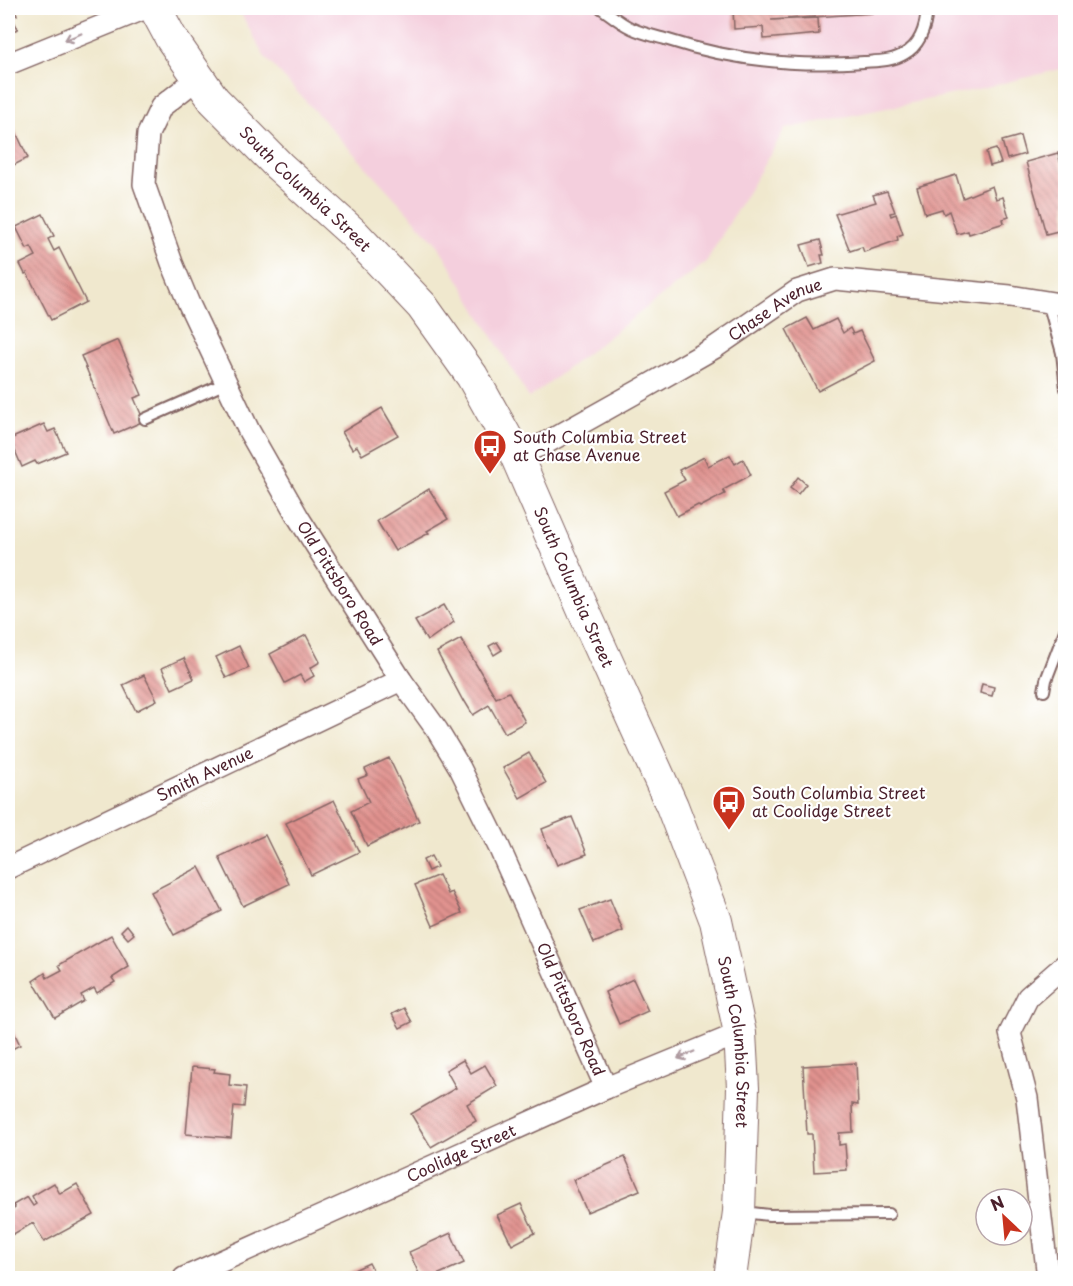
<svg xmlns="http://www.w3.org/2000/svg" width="1073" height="1286" font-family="'Playpen Sans',sans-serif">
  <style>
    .built { fill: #f4cfdd }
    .building { fill: url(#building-back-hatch) }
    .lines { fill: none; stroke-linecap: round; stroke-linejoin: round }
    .service-casing { stroke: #846564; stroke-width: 14 }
    .minor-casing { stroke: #846564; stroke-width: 24 }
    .primary-casing { stroke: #846564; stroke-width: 34 }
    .service { stroke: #fff; stroke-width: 10 }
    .minor { stroke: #fff; stroke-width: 21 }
    .primary { stroke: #fff; stroke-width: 32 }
    .oneway { stroke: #ae9aa0 }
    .labels { text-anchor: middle; stroke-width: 4.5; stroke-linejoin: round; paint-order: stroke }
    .street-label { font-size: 16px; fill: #4a1f2b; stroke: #fff }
    .poi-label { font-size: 16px; fill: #4a1f2b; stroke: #fff; text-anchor: start }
  </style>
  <defs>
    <pattern id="building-back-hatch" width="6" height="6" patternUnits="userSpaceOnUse" patternTransform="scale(1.5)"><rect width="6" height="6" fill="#e1938f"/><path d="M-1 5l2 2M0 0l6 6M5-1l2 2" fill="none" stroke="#b87775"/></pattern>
  </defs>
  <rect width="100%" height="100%" fill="#fff"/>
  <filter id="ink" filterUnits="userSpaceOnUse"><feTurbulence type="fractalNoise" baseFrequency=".0167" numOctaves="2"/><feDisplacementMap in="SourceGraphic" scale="12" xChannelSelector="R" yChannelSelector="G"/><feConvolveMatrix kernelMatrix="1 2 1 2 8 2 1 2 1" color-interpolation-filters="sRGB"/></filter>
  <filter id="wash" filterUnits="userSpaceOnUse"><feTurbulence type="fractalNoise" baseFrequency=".008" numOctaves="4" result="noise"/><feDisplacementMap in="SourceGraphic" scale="24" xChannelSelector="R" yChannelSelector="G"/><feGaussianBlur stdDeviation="1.35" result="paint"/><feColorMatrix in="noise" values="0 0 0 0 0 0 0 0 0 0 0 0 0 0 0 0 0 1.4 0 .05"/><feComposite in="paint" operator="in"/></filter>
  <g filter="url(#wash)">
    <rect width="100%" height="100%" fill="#f0e8ce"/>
    <polygon class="built" points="238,8 1065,8 1065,68 974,90 785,129 706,262 529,398 438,245 264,56"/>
    <g id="blocks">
      <g class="building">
        <polygon points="8,8 10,11 14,9 17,15 12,17 18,29 8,33"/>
        <polygon points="733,8 872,8 872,13 771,20 818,18 819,34 764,39 763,27 734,29"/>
        <polygon points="8,115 28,158 8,168"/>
        <polygon points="1020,136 1025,154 1007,159 1002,141"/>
        <polygon points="996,149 1001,163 990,166 986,152"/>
        <polygon points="1058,153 1066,183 1066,229 1046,234 1026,162"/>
        <polygon points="956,175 963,198 992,186 996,199 1003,197 1009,217 1003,219 1004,223 969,234 968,231 957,234 949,211 944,214 942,209 925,214 917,187"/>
        <polygon points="887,191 895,212 890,213 891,216 896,214 903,234 897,236 898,240 864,252 862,247 850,251 835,214 876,202 873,195"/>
        <polygon points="43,214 54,236 48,239 54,251 59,248 86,302 51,320 27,273 25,274 20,264 36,256 31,247 27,249 16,227"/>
        <polygon points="820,240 824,255 821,255 823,263 809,267 801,245"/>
        <polygon points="807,318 814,330 836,319 843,333 850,328 853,334 860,331 875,361 818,391 786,329"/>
        <polygon points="118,340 142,395 134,398 144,421 114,434 81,356"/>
        <polygon points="382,408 398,435 362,455 357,446 352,449 342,432"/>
        <polygon points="44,424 48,432 55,429 66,452 37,464 35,461 22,467 10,439"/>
        <polygon points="730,455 735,464 743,459 751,475 723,490 725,494 700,507 698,505 677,516 664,491 685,480 679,470 704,457 708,466"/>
        <polygon points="798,477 806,484 798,494 790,488"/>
        <polygon points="429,489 448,519 427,531 429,533 395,551 377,521"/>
        <polygon points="444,605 454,622 427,641 415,621"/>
        <polygon points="306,635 320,662 310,668 314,676 304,682 300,675 285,683 270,654"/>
        <polygon points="461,639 496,698 509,692 525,722 505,733 489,705 473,715 464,700 463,701 437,652"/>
        <polygon points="497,642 502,650 494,655 489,646"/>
        <polygon points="239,646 249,668 226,678 216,657"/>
        <polygon points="184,658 194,679 172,689 162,668"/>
        <polygon points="144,675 157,700 136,711 123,685"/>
        <polygon points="982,684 994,687 992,696 980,693"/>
        <polygon points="529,753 546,783 520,798 503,768"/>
        <polygon points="389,758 419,821 367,846 351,811 369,802 358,779 368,775 365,769"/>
        <polygon points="334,800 359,852 311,875 286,823"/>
        <polygon points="572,817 587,854 557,865 549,846 548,847 542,829"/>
        <polygon points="265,835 289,884 243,906 219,857"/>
        <polygon points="431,856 437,867 428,871 423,860"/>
        <polygon points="199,867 222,911 174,935 151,892"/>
        <polygon points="439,875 448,894 452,892 462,913 433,926 415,885"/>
        <polygon points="610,899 623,931 594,943 580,910"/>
        <polygon points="127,925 134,934 128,939 121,931"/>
        <polygon points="111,935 129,967 112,978 115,982 97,993 94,988 81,995 84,1001 55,1018 33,981 45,973 47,978 62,970 59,965"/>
        <polygon points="633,979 648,1011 619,1024 605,992"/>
        <polygon points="404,1008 412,1022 400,1028 392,1014"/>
        <polygon points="12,1028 20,1045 8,1051 8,1029"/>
        <polygon points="463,1060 471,1073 485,1065 497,1086 467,1104 476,1121 431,1147 411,1114 456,1088 446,1070"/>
        <polygon points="856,1063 858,1105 852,1104 853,1132 839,1133 839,1145 845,1144 847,1170 814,1172 812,1134 807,1134 803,1066"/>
        <polygon points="192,1067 215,1069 214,1072 230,1074 229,1085 246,1087 244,1107 234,1106 231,1138 186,1134"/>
        <polygon points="625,1157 640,1190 587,1212 573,1180"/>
        <polygon points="54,1183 60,1194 77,1184 94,1215 44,1242 33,1223 8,1237 8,1213 15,1208 13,1205 27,1197 33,1206 36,1204 32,1196"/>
        <polygon points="521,1204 535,1233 512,1245 497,1215"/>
        <polygon points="451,1233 464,1263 430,1278 421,1278 409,1252"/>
        <polygon points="369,1263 377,1278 337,1278"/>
      </g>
    </g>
  </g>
  <g filter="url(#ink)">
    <use href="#blocks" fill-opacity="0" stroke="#846564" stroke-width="1.5"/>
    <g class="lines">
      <g class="service-casing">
        <g id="service">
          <path d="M601 8C610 14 620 23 631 28 641 33 654 36 665 39 729 60 797 67 864 62 877 61 893 61 904 54 921 45 926 26 927 8"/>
          <polyline points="1048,302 1062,353 1066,389"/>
          <polyline points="145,419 226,383"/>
          <polyline points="1044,691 1046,680 1066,628"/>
          <polyline points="743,1212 769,1215 889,1214"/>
        </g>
      </g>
      <g class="minor-casing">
        <g id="minor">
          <polyline points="8,64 146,8"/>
          <path id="s1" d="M198 78 161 107 148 134 144 184 172 263 189 304 249 431 298 517 401 680 437 730 460 768 499 847 606 1088"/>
          <path id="s2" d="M516 455 544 444 644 388 714 348 797 291 835 279 1010 296 1066 305"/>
          <path id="s3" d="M8 868 401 680"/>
          <path id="s4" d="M184 1278 606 1088 740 1033"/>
          <polyline points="1048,1278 1027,1098 1010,1033 1028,997 1066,964"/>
        </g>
      </g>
      <g class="primary-casing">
        <g id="primary">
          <path id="s5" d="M155 8 171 38 214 100 279 166 353 233 422 306 472 376 516 455 583 609 672 806 716 921 740 1033 743 1088 739 1212 730 1278"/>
        </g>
      </g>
      <use href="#service" class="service"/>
      <use href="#minor" class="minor"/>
      <use href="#primary" class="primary"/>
    </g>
    <defs><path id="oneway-shaft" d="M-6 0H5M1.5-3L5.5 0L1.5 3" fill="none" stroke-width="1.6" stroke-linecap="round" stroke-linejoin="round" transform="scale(1.5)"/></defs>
    <g class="oneway">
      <use href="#oneway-shaft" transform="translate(73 37) rotate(157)"/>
      <use href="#oneway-shaft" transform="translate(686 1055) rotate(157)"/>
    </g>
  </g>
  <defs>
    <g id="bus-pin" transform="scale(1.725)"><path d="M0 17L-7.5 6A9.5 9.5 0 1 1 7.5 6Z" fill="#c8321e" stroke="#fff"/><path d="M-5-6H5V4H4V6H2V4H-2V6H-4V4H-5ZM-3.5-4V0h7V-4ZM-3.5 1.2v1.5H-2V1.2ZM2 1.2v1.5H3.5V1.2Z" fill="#fff"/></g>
  </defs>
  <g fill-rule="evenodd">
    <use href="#bus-pin" x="490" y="446"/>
    <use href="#bus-pin" x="729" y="802"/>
  </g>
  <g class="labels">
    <g class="street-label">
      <text dy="6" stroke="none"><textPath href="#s5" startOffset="237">South Columbia Street</textPath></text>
      <text dy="6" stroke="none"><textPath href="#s2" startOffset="298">Chase Avenue</textPath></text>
      <text dy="6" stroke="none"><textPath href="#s1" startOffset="573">Old Pittsboro Road</textPath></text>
      <text dy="6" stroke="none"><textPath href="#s5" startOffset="723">South Columbia Street</textPath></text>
      <text dy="6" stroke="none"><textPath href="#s3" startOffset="218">Smith Avenue</textPath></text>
      <text dy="6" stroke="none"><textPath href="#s1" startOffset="1059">Old Pittsboro Road</textPath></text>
      <text dy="6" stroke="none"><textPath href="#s5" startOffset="1209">South Columbia Street</textPath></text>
      <text dy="6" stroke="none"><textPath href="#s4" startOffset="304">Coolidge Street</textPath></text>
    </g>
    <g class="poi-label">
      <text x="513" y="443">South Columbia Street<tspan x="513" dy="18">at Chase Avenue</tspan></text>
      <text x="752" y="799">South Columbia Street<tspan x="752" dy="18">at Coolidge Street</tspan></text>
    </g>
  </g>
  <rect width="1073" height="1286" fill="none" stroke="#fff" stroke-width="30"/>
  <g transform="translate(1004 1217) rotate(334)"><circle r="28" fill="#ffffff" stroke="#b7a5aa" stroke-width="1.5"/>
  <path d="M0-4.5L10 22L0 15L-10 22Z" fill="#c8321e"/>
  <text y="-9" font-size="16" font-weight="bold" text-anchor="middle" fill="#4a1f2b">N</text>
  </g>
</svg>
